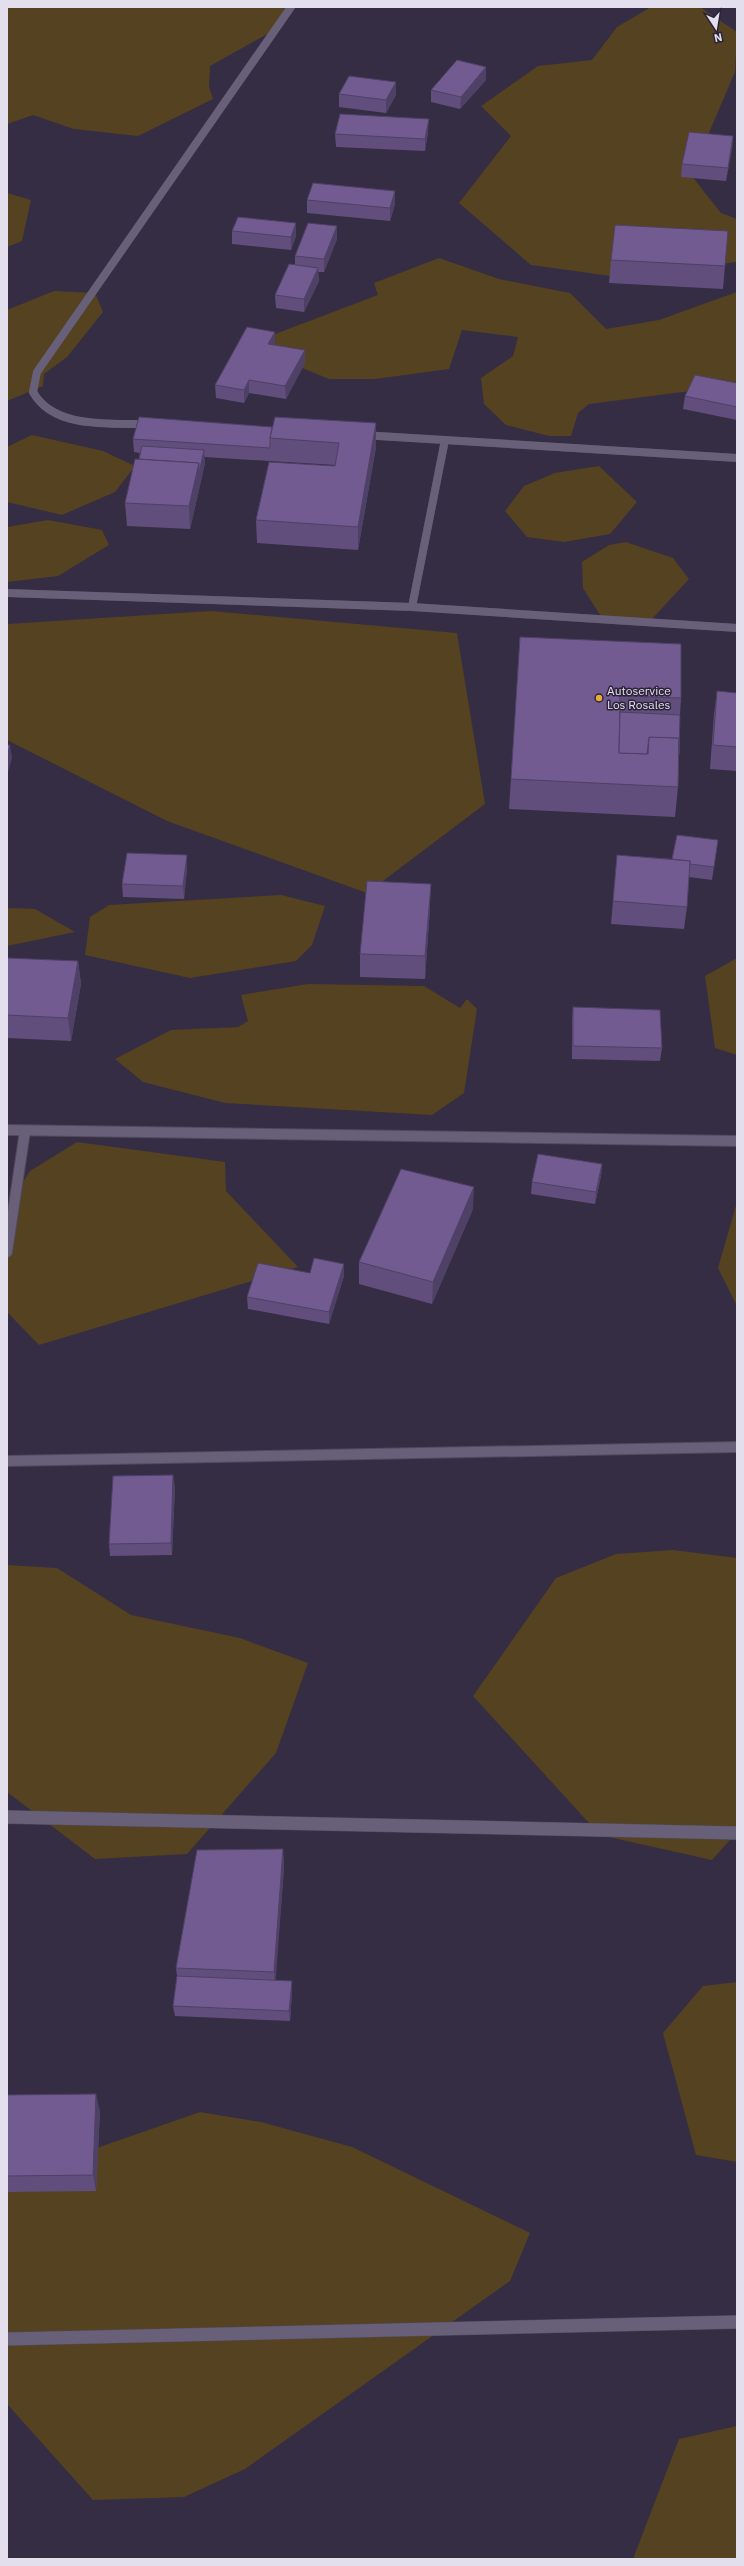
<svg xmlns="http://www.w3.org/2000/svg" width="744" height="2566" font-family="'IBM Plex Sans',sans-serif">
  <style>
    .green { fill: #554220 }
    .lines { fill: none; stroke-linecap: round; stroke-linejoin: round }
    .service-far1-casing { stroke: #514a5c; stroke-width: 8 }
    .service-casing { stroke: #514a5c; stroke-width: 14 }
    .minor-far2-casing { stroke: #514a5c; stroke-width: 8 }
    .minor-far1-casing { stroke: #514a5c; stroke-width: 12 }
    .minor-casing { stroke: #514a5c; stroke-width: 14 }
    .secondary-casing { stroke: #514a5c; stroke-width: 8 }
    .service-far1 { stroke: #685f78; stroke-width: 8 }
    .service { stroke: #685f78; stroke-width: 13 }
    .minor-far2 { stroke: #685f78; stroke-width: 8 }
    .minor-far1 { stroke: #685f78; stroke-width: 10 }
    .minor { stroke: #685f78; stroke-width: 13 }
    .secondary { stroke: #685f78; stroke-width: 8 }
    .wall { fill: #614e7d }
    .shaded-wall { fill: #4f4066 }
    .building { fill: #715b91; stroke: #4f4066 }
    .poi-dot { fill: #e5ad35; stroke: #2b2338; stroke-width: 1.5 }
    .labels { text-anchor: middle; stroke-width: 3; stroke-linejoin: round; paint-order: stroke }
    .poi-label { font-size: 12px; fill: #e4dfed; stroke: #2b2338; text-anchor: start }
  </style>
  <rect width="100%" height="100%" fill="#352d43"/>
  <g class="green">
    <polygon points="7,7 286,7 269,33 210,66 209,87 213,99 138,136 74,129 33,115 7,124"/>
    <polygon points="651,7 700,7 737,32 735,72 691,175 721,213 737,219 737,262 618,277 531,265 459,203 511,136 481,106 538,66 592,60 617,27"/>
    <polygon points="7,193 31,200 22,241 7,247"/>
    <polygon points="439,258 499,279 570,293 606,329 659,320 737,292 737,385 589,404 578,413 571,436 549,436 506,425 484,404 481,378 513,356 518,337 462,330 449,369 375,379 329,379 246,345 378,295 374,283"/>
    <polygon points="54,291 95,293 103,312 67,357 44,374 43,386 7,401 7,310"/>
    <polygon points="32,435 103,451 135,466 115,492 62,515 7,502 7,447"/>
    <polygon points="599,466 637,502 610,534 564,542 527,537 505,511 524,486 555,473"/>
    <polygon points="48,520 102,530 109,545 58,576 7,582 7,527"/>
    <polygon points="626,542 673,558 689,579 651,620 604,621 583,588 582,562 609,545"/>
    <polygon points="211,611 457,633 485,804 367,893 167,821 7,740 7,624"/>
    <polygon points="281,895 325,906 312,945 296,961 190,978 85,955 90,917 109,905"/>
    <polygon points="7,908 35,909 75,932 7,946"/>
    <polygon points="737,958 737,1055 715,1048 705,976"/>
    <polygon points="308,984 424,986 460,1008 467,999 477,1009 464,1093 432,1115 225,1103 143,1082 115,1059 171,1030 238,1027 248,1021 241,995"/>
    <polygon points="77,1142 225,1162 226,1191 298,1267 39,1345 7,1312 7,1207 30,1171"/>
    <polygon points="737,1202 737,1306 718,1268"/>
    <polygon points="673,1550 737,1558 737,1832 712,1860 600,1835 473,1696 556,1578 616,1554"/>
    <polygon points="7,1565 57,1568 131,1615 240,1638 308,1663 276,1753 187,1854 95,1859 7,1792"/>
    <polygon points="737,1982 737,2162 696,2155 663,2033 703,1986"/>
    <polygon points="200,2112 261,2122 352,2147 530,2233 510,2281 245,2469 184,2497 93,2500 7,2404 7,2186 48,2165"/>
    <polygon points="737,2426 737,2559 633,2559 679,2439"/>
  </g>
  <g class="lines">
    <g class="service-far1-casing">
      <polyline id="service-far1" points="412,607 445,440"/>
    </g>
    <g class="service-casing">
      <polyline id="service" points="7,2339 737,2322"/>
    </g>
    <g class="minor-far2-casing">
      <g id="minor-far2">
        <path d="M151 424C113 423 54 430 33 392L37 372 291 7"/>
        <polyline points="362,435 737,458"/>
      </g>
    </g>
    <g class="minor-far1-casing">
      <g id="minor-far1">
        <polyline points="7,1130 737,1141"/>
        <polyline points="7,1252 25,1131"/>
        <polyline points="7,1461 737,1447"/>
      </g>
    </g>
    <g class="minor-casing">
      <polyline id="minor" points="7,1817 737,1833"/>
    </g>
    <g class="secondary-casing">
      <polyline id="secondary" points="7,593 412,607 737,628"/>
    </g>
    <use href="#service-far1" class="service-far1"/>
    <use href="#service" class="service"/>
    <use href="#minor-far2" class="minor-far2"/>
    <use href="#minor-far1" class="minor-far1"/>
    <use href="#minor" class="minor"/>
    <use href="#secondary" class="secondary"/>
  </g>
  <g class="wall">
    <polygon points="486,67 486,80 460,109 431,102 431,90"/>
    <polygon points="396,82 396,95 386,113 339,107 339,94"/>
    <polygon points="428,132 425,151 336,147 335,134"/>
    <polygon points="733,136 732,149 726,181 681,177 682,164"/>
    <polygon points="395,191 395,204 390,221 307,213 307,200"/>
    <polygon points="296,223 296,236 291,250 232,244 232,231"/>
    <polygon points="337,239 324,272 318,272 319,281 304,312 276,308 275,295 295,265 295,256"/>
    <polygon points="611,260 725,266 723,289 609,283"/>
    <polygon points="275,345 305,363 286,399 249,393 244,403 216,398 215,385"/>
    <polygon points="737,383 737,420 683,409 685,396"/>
    <polygon points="376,423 376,447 358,550 257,543 256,520 335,466 335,465 204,457 205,463 190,529 127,526 125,503 139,459 140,453 134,452 133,439 272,427"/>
    <polygon points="520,637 681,698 680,715 678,787 675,817 509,809"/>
    <polygon points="717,691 737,693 737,771 710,769 714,714"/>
    <polygon points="718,840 712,880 689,877 687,907 684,929 611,924 617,855 672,859"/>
    <polygon points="187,855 187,868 184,899 123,897 122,884"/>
    <polygon points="430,907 425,979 360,977 360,954"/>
    <polygon points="7,958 78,961 81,984 71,1041 7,1038"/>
    <polygon points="573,1007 662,1048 660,1061 572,1059 572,1020"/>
    <polygon points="602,1164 601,1176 595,1204 531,1194 532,1182"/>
    <polygon points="473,1209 432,1304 359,1284 359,1262"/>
    <polygon points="310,1273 344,1276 329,1324 248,1309 247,1297"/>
    <polygon points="175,1486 172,1555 110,1556 109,1544"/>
    <polygon points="283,1849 284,1868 275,1980 292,1991 290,2021 175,2016 173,2006 177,1976 176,1968"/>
    <polygon points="7,2095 100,2111 96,2191 7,2192"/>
  </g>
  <g class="shaded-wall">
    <polygon points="486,67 486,80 460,109 461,97"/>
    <polygon points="396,82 396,95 386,113 386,100"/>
    <polygon points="429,119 428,132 425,151 425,139"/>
    <polygon points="733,136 732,149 726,181 728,168"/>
    <polygon points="395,191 395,204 390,221 390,208"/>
    <polygon points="296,223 296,236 291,250 291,237"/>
    <polygon points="337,226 337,239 324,272 324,259"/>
    <polygon points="318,268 319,281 304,312 304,299"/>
    <polygon points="275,332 275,345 268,344"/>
    <polygon points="305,350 305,363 286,399 285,386"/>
    <polygon points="249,380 249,393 244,403 244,390"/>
    <polygon points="376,423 376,447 358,550 358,527"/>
    <polygon points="204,450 205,463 200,486 199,473"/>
    <polygon points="199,463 200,486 190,529 189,506"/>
    <polygon points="10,745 12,758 7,776 7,757"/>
    <polygon points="187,855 187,868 184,899 183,886"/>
    <polygon points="431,884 430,907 425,979 425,956"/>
    <polygon points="78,961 81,984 71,1041 68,1018"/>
    <polygon points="602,1164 601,1176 595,1204 596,1192"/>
    <polygon points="474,1187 473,1209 432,1304 433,1282"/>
    <polygon points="344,1264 344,1276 329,1324 329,1312"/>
    <polygon points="173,1475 175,1486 172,1555 171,1543"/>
    <polygon points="283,1849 284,1868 275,1990 274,1972"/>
    <polygon points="292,1981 292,1991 290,2021 289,2011"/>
    <polygon points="96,2094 100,2111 96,2191 93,2175"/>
  </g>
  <g class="building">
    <polygon points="457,60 486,67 461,97 431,90"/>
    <polygon points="349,76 396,82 386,100 339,94"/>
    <polygon points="340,114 429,119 425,139 335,134"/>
    <polygon points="689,132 733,136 728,168 682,164"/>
    <polygon points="313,183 395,191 390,208 307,200"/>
    <polygon points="238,217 296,223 291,237 232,231"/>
    <polygon points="308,223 337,226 324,259 295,256"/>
    <polygon points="615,225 728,231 725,266 611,260"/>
    <polygon points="289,264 318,268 304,299 275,295"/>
    <polygon points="247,327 275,332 268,344 305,350 285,386 249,380 244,390 215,385"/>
    <polygon points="695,375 737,383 737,407 685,396"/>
    <polygon points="139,417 272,427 270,438 270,448 133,439"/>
    <polygon points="275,417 376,423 358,527 256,520 269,462 335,466 339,443 270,438"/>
    <polygon points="142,446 204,450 199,473 199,463 139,459"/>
    <polygon points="135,459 199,463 189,506 125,503"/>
    <polygon points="520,637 681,644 681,698 620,696 619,753 648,754 649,737 679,738 678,787 511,779"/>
    <polygon points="717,691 737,693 737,747 713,745"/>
    <polygon points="620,712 680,715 679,754 679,738 649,737 647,754 619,753"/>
    <polygon points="7,745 10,745 7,757"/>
    <polygon points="677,835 718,840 714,867 690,864 690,861 672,859"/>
    <polygon points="127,853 187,855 183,886 122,884"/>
    <polygon points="617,855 690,861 687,907 613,901"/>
    <polygon points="367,881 431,884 425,956 360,954"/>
    <polygon points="7,958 78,961 68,1018 7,1015"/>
    <polygon points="573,1007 660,1010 662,1048 573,1046"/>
    <polygon points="538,1154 602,1164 596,1192 532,1182"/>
    <polygon points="401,1169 474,1187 433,1282 359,1262"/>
    <polygon points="314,1258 344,1264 329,1312 247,1297 258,1263 310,1273"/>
    <polygon points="173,1475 171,1543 109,1544 113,1476"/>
    <polygon points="283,1849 274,1972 176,1968 197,1850"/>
    <polygon points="177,1976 292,1981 289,2011 173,2006"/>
    <polygon points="96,2094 93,2175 7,2176 7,2095"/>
  </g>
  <circle class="poi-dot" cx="599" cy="698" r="4"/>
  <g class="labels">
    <g class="poi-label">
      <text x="607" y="695">Autoservice<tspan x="607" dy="14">Los Rosales</tspan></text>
    </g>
  </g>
  <rect width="744" height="2566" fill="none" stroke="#e4dfed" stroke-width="16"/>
  <g transform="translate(716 28) rotate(168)" stroke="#2b2338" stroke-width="3" paint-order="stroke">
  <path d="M0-3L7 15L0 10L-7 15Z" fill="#e4dfed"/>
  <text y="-6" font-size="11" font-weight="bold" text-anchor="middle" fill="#e4dfed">N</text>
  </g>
</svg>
